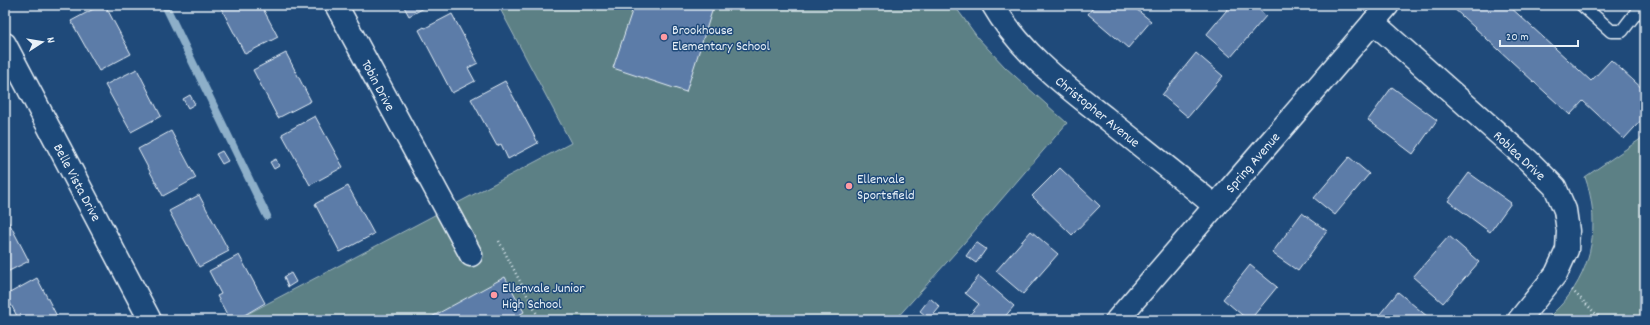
<svg xmlns="http://www.w3.org/2000/svg" width="1650" height="325" font-family="Dekko,sans-serif">
  <style>
    .green { fill: #5b8085; stroke: #a2b8be }
    .lines { fill: none; stroke-linecap: round; stroke-linejoin: round }
    .stream { stroke: #8dafc9; stroke-width: 8 }
    .building { fill: #5b7ba8; stroke: #e8f1f8 }
    .lane-casing { stroke: #e8f1f8; stroke-width: 15 }
    .street-casing { stroke: #e8f1f8; stroke-width: 25 }
    .secondary-casing { stroke: #e8f1f8; stroke-width: 25 }
    .path { stroke: #e8f1f8; stroke-width: 2.5; stroke-dasharray: 1 3; stroke-linecap: butt }
    .lane { stroke: #1f4a7a; stroke-width: 12 }
    .street { stroke: #1f4a7a; stroke-width: 22 }
    .secondary { stroke: #1f4a7a; stroke-width: 22 }
    .poi-dot { fill: #ff9aa2; stroke: #1f4a7a; stroke-width: 1.5 }
    .labels { text-anchor: middle; stroke-width: 3; stroke-linejoin: round; paint-order: stroke }
    .poi-label { font-size: 14px; fill: #e8f1f8; stroke: #1f4a7a; text-anchor: start }
    .street-label { font-size: 14px; fill: #e8f1f8; stroke: #1f4a7a }
  </style>
  <rect width="100%" height="100%" fill="#1f4a7a"/>
  <filter id="ink" filterUnits="userSpaceOnUse"><feTurbulence type="fractalNoise" baseFrequency=".025" numOctaves="2"/><feDisplacementMap in="SourceGraphic" scale="8" xChannelSelector="R" yChannelSelector="G"/><feConvolveMatrix kernelMatrix="1 2 1 2 8 2 1 2 1" color-interpolation-filters="sRGB"/></filter>
  <g filter="url(#ink)">
    <g class="green">
      <polygon points="498,5 954,5 978,38 1005,67 1067,123 964,243 895,320 236,320 571,143"/>
      <path d="M1645 136V320H1552L1549 317C1556 310 1564 303 1570 294 1595 260 1599 216 1585 177Z"/>
    </g>
    <g class="lines">
      <polyline class="stream" points="165,5 267,216"/>
    </g>
    <g class="building">
      <polygon points="101,5 105,5 131,54 99,71 71,21"/>
      <polygon points="223,5 261,5 278,37 245,54 220,6"/>
      <polygon points="403,5 430,5 409,16"/>
      <polygon points="634,5 714,5 686,92 613,68"/>
      <polygon points="1095,5 1131,5 1151,21 1128,48 1088,14"/>
      <polygon points="1231,5 1254,5 1266,16 1231,57 1206,35"/>
      <polygon points="1508,5 1591,81 1611,60 1645,91 1645,116 1624,139 1583,101 1570,115 1451,6"/>
      <polygon points="452,14 478,63 468,68 475,81 452,93 419,30 424,27 425,28"/>
      <polygon points="286,53 311,101 278,118 253,70"/>
      <polygon points="1196,53 1223,76 1188,117 1162,95"/>
      <polygon points="137,69 161,116 131,132 105,85"/>
      <polygon points="505,81 538,143 508,159 501,144 497,146 471,99"/>
      <polygon points="1392,87 1437,120 1413,154 1368,120"/>
      <polygon points="190,95 195,104 188,108 183,99"/>
      <polygon points="315,116 343,167 310,185 282,134"/>
      <polygon points="171,131 196,178 163,196 138,149"/>
      <polygon points="222,151 228,161 222,164 216,154"/>
      <polygon points="1349,157 1369,174 1335,215 1314,198"/>
      <polygon points="276,159 279,166 274,169 270,162"/>
      <polygon points="1060,168 1100,206 1072,235 1032,196"/>
      <polygon points="1469,173 1511,203 1490,232 1448,201"/>
      <polygon points="348,186 374,234 340,252 315,204"/>
      <polygon points="199,195 229,251 199,267 169,211"/>
      <polygon points="1302,213 1327,231 1298,271 1272,253"/>
      <polygon points="5,215 29,261 5,273"/>
      <polygon points="1031,231 1058,254 1023,294 996,271"/>
      <polygon points="1449,236 1479,262 1443,303 1413,277"/>
      <polygon points="976,242 986,249 976,263 966,256"/>
      <polygon points="239,255 265,303 236,320 230,320 217,296 221,294 209,271"/>
      <polygon points="1250,265 1277,287 1250,320 1248,320 1223,299"/>
      <polygon points="291,273 296,282 288,287 284,277"/>
      <polygon points="979,276 1014,306 1002,320 972,320 968,317 979,304 965,293"/>
      <polygon points="505,277 524,312 515,317 516,320 426,320"/>
      <polygon points="37,278 59,320 19,320 6,295"/>
      <polygon points="1398,292 1428,317 1425,320 1375,320"/>
      <polygon points="930,298 940,307 930,319 920,311"/>
    </g>
    <g class="lines">
      <g class="lane-casing">
        <polyline id="lane" points="1582,5 1611,31 1622,31 1642,5"/>
      </g>
      <g class="street-casing">
        <g id="street">
          <polyline points="336,5 471,255"/>
          <path d="M993 5C1020 52 1064 85 1106 118 1142 147 1179 176 1215 206"/>
          <polyline points="1373,22 1529,161 1555,187 1565,210 1568,231 1567,250 1556,274 1519,320"/>
          <polyline points="5,44 150,320"/>
        </g>
      </g>
      <g class="secondary-casing">
        <polyline id="secondary" points="1117,320 1388,5"/>
      </g>
      <g class="path">
        <polyline points="499,241 540,320"/>
        <polyline points="1572,290 1602,320"/>
      </g>
      <use href="#lane" class="lane"/>
      <use href="#street" class="street"/>
      <use href="#secondary" class="secondary"/>
    </g>
  </g>
  <g class="poi-dot">
    <circle cx="664" cy="37" r="4"/>
    <circle cx="849" cy="186" r="4"/>
    <circle cx="494" cy="295" r="4"/>
  </g>
  <g class="labels">
    <g class="poi-label">
      <text x="672" y="34">Brookhouse<tspan x="672" dy="16">Elementary School</tspan></text>
      <text x="857" y="183">Ellenvale<tspan x="857" dy="16">Sportsfield</tspan></text>
      <text x="502" y="292">Ellenvale Junior<tspan x="502" dy="16">High School</tspan></text>
    </g>
    <g class="street-label">
      <text transform="translate(379 85) rotate(62)" y="5">Tobin Drive</text>
      <text transform="translate(1098 111) rotate(39)" y="5">Christopher Avenue</text>
      <text transform="translate(1520 155) rotate(43)" y="5">Roblea Drive</text>
      <text transform="translate(1252 162) rotate(-49)" y="5">Spring Avenue</text>
      <text transform="translate(78 182) rotate(62)" y="5">Belle Vista Drive</text>
    </g>
  </g>
  <rect width="1650" height="325" fill="none" stroke="#1f4a7a" stroke-width="20"/>
  <rect x="10" y="10" width="1630" height="305" fill="none" stroke="#e8f1f8" stroke-width="1.5" filter="url(#ink)"/>
  <g transform="translate(42 42) rotate(78)" stroke="#1f4a7a" stroke-width="3" paint-order="stroke">
  <path d="M0-3L7 15L0 10L-7 15Z" fill="#e8f1f8"/>
  <text y="-6" font-size="11" font-weight="bold" text-anchor="middle" fill="#e8f1f8">N</text>
  </g>
  <path d="M1500 40v6h78v-6" fill="none" stroke="#e8f1f8" stroke-width="2"/>
  <text x="1506" y="40" font-size="12" fill="#e8f1f8" stroke="#1f4a7a" stroke-width="3" paint-order="stroke">20 m</text>
</svg>
